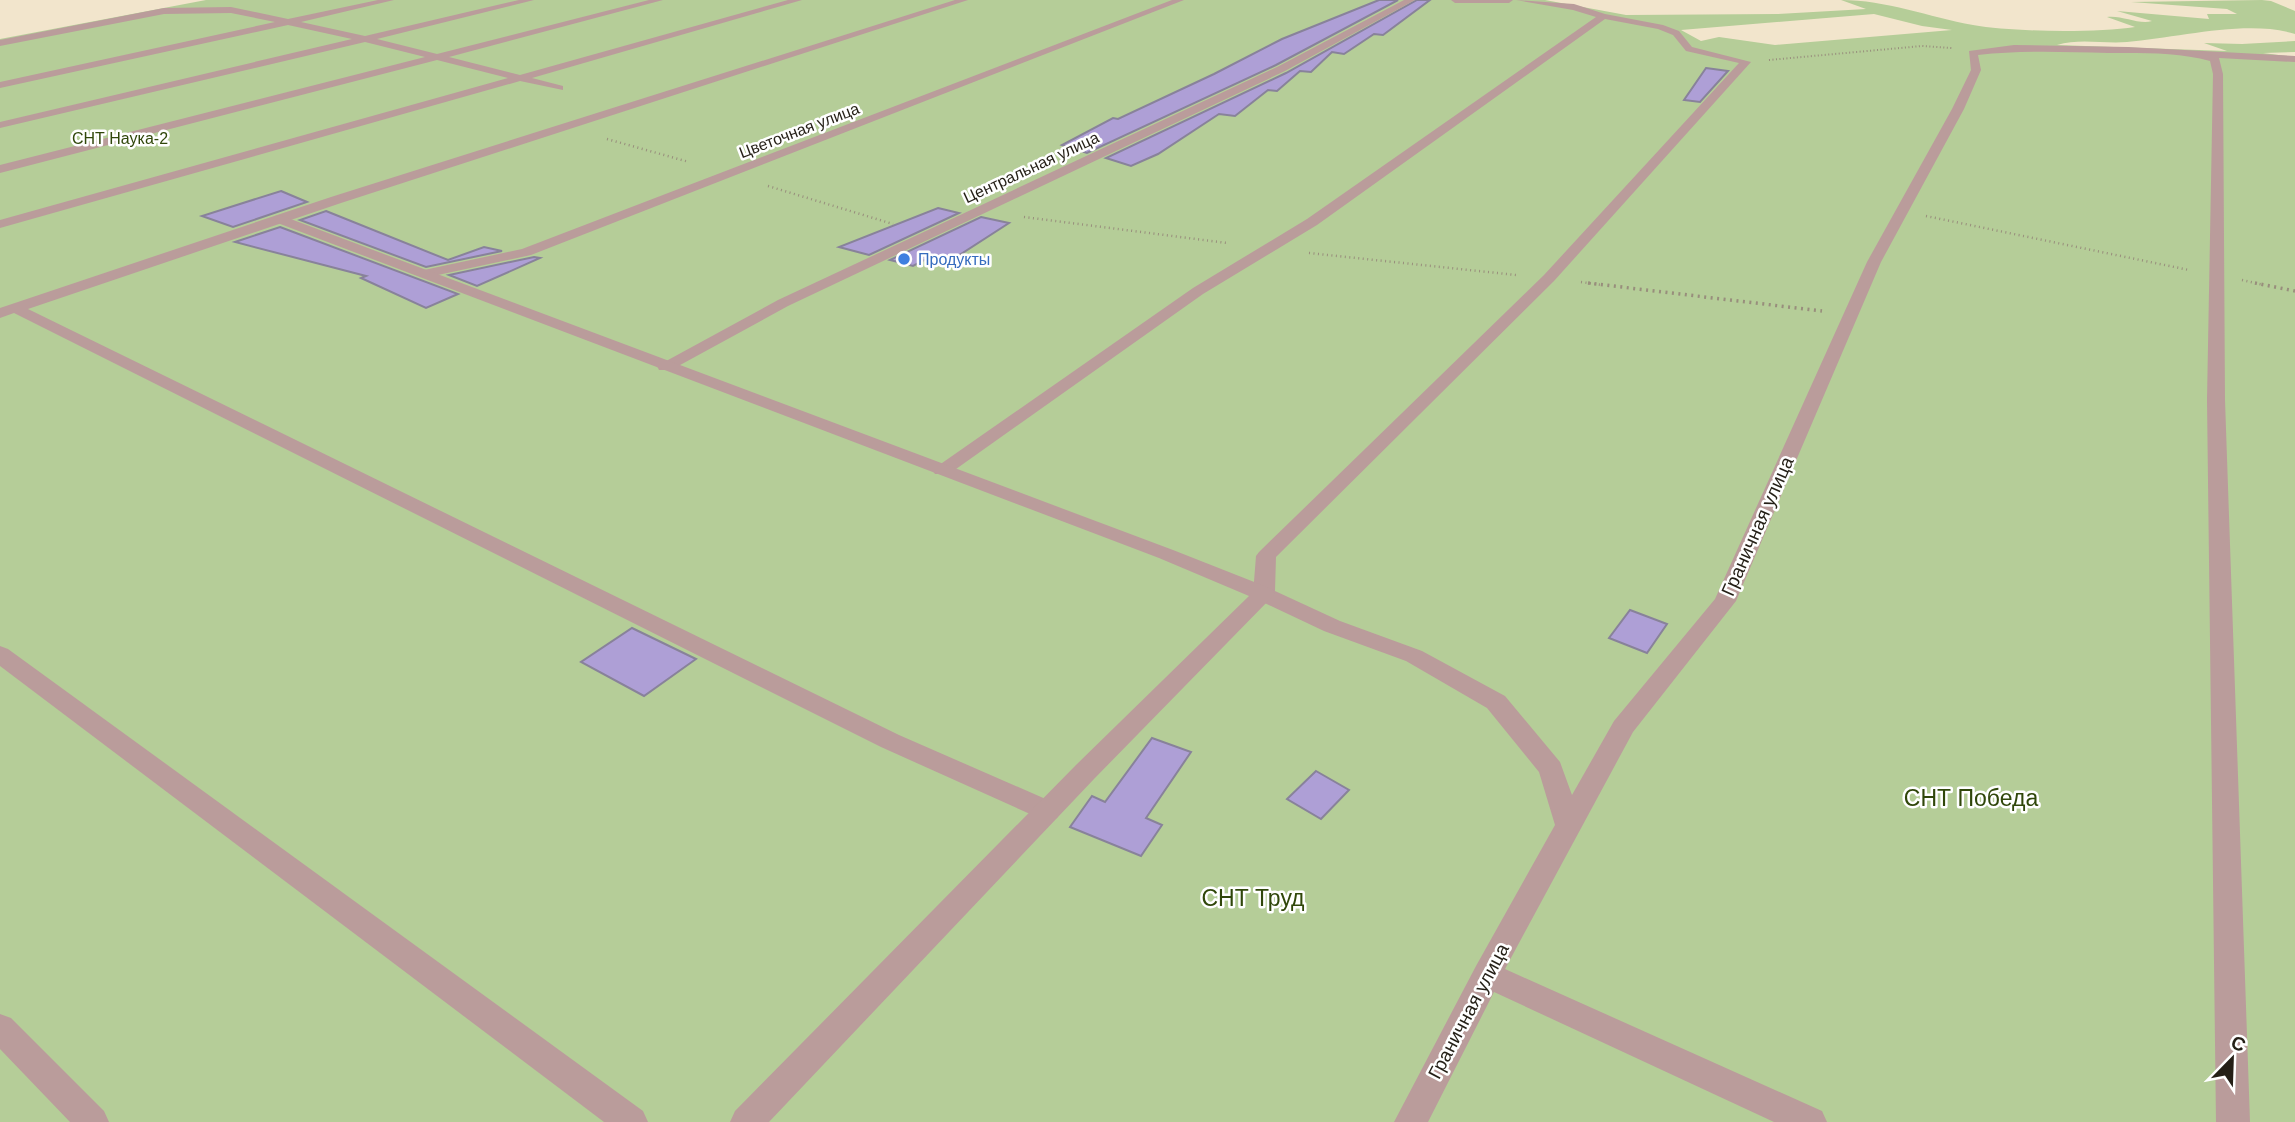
<svg xmlns="http://www.w3.org/2000/svg" width="2295" height="1122" font-family="Helvetica,sans-serif">
  <style>
    .green { fill: #b5cd98; fill-rule: evenodd }
    .building { fill: #ae9fd6; stroke: #88829a; stroke-width: 2 }
    .lines { fill: none; stroke-linecap: round; stroke-linejoin: round }
    .path-far2 { stroke: #988e7c; stroke-width: 2; stroke-dasharray: 1 2.5; stroke-linecap: butt }
    .path-far1 { stroke: #988e7c; stroke-width: 2.5; stroke-dasharray: 1 3.5; stroke-linecap: butt }
    .path { stroke: #988e7c; stroke-width: 3.5; stroke-dasharray: 2 4.5; stroke-linecap: butt }
    .service { fill: #ba9c9b; fill-rule: evenodd }
    .minor { fill: #ba9c9b; fill-rule: evenodd }
    .shop-dot { fill: #3f7fe0; stroke: #fff; stroke-width: 2.5 }
    .labels { text-anchor: middle; stroke-width: 5; stroke-linejoin: round; paint-order: stroke }
    .far-street-label { font-size: 16px; fill: #241f16; stroke: #fff }
    .far-park-label { font-size: 16px; fill: #30470a; stroke: #fff }
    .far-shop-label { font-size: 16px; fill: #366cbe; stroke: #fff; text-anchor: start }
    .street-label { font-size: 19px; fill: #241f16; stroke: #fff }
    .near-park-label { font-size: 23px; fill: #30470a; stroke: #fff }
  </style>
  <rect width="100%" height="100%" fill="#f2e5cc"/>
  <path class="green" d="M206 0H1545L1626 15 1778 14 1866 9 1841 0C1886 0 1929 17 1973 25 2013 32 2094 33 2135 27L2107 17C2122 15 2139 25 2152 21L2117 11 2209 19 2207 14H2237L2227 9 2131 2 2262 0 2271 1 2295 11V34C2247 19 2177 38 2127 42 2103 44 2080 38 2057 45L2227 51 2204 43 2242 44 2295 41V52L2263 53 2295 57V1122H0V39ZM1874 14 1922 26 1952 30 1775 45 1719 37 1701 41 1681 30Z"/>
  <g class="building">
    <polygon points="1379,0 1398,0 1276,65 1087,153 1062,145 1113,118 1118,119 1214,74 1282,39"/>
    <polygon points="1417,0 1430,0 1383,35 1374,34 1344,54 1332,52 1311,72 1300,71 1277,91 1268,90 1235,116 1219,114 1158,154 1131,166 1106,158 1286,73"/>
    <polygon points="1706,68 1728,71 1700,102 1684,100"/>
    <polygon points="281,191 307,202 233,227 202,216"/>
    <polygon points="938,208 959,213 869,255 839,247"/>
    <polygon points="326,211 448,260 484,247 502,251 426,267 300,220"/>
    <polygon points="981,217 1009,223 944,265 926,259 913,266 890,260"/>
    <polygon points="280,227 458,294 426,308 361,278 366,276 235,242"/>
    <polygon points="534,257 540,258 477,286 449,275"/>
    <polygon points="1630,610 1667,624 1647,653 1609,638"/>
    <polygon points="632,628 696,659 644,696 581,662"/>
    <polygon points="1152,738 1191,752 1146,818 1162,825 1141,856 1070,827 1092,796 1105,802"/>
    <polygon points="1316,771 1349,790 1321,819 1287,799"/>
  </g>
  <g class="lines">
    <polyline class="path-far2" points="1769,60 1922,46 1952,48"/>
    <g class="path-far1">
      <polyline points="607,139 689,162"/>
      <polyline points="768,186 893,224"/>
      <polyline points="1926,216 2189,270"/>
      <polyline points="1024,217 1227,243"/>
      <polyline points="1309,253 1516,275"/>
      <polyline points="2242,280 2264,285"/>
      <polyline points="1581,282 1602,285"/>
    </g>
    <g class="path">
      <polyline points="1588,283 1822,311"/>
      <polyline points="2255,283 2295,291"/>
    </g>
    <g class="service">
      <polygon points="378,0 394,0 301,22 365,36 519,0 534,0 377,39 437,54 649,0 663,0 449,57 520,75 788,0 802,0 532,78 563,86 563,90 520,81 0,228 0,220 508,78 437,60 0,173 0,165 425,57 365,42 0,128 0,122 352,39 288,25 0,88 0,82 275,22 231,13 164,14 0,46 0,40 164,8 231,7 288,19"/>
      <polygon points="955,0 968,0 341,203 28,309 899,735 1057,804 1061,811 1057,818 1048,821 1039,818 881,747 14,313 0,318 0,308 331,197"/>
      <polygon points="1172,0 1184,0 531,255 424,278 417,274 424,270 522,249"/>
      <polygon points="1404,0 1415,0 1285,71 788,306 671,370 659,370 657,366 778,300 1277,67"/>
      <polygon points="1451,0 1513,0 1509,3 1455,3"/>
      <path d="M1516 0 1574 4 1605 14 1663 25 1679 31 1692 47 1751 62 1554 281 1276 557 1275 591 1340 621 1422 651 1505 696 1560 762 1572 795 1614 721 1715 599 1867 262 1952 109 1971 70 1969 51 2014 45 2128 47 2295 56V62L2219 58 2223 74 2225 400 2250 1122H2216L2207 400 2213 74 2210 61C2178 52 2141 53 2108 53 2065 52 2022 50 1978 55L1981 70 1964 109 1881 262 1736 601 1633 732 1505 969 1822 1111 1827 1122H1774L1494 992 1428 1122H1394L1476 966 1555 825 1539 772 1487 708 1406 661 1324 631 1256 599 1253 594 1256 556 1259 552 1544 275 1739 63 1686 51 1673 35 1658 29 1605 19 1317 225 1203 294 949 474H935L932 470 1193 288 1307 219 1596 17 1573 10Z"/>
      <polygon points="0,646 8,649 643,1111 648,1122 604,1122 0,666"/>
      <polygon points="0,1014 11,1018 104,1111 109,1122 70,1122 0,1049"/>
    </g>
    <polygon class="minor" points="280,215 1173,550 1272,589 1275,594 1094,779 769,1122 730,1122 735,1111 1076,765 1249,596 1159,558 275,222 275,216"/>
  </g>
  <circle class="shop-dot" cx="904" cy="259" r="7"/>
  <g class="labels">
    <g class="far-street-label">
      <text transform="translate(799 130) rotate(-21)" y="6">Цветочная улица</text>
      <text transform="translate(1031 167) rotate(-25)" y="6">Центральная улица</text>
    </g>
    <g class="far-park-label">
      <text x="120" y="144">СНТ Наука-2</text>
    </g>
    <g class="far-shop-label">
      <text x="918" y="265">Продукты</text>
    </g>
    <g class="street-label">
      <text transform="translate(1757 526) rotate(-66)" y="7">Граничная улица</text>
      <text transform="translate(1468 1011) rotate(-62)" y="7">Граничная улица</text>
    </g>
    <g class="near-park-label">
      <text x="1971" y="806">СНТ Победа</text>
      <text x="1253" y="906">СНТ Труд</text>
    </g>
  </g>
  <g transform="translate(2232 1059) rotate(23)" stroke="#ffffff" stroke-width="5" paint-order="stroke">
  <path d="M0-5L12 26L0 18L-12 26Z" fill="#241f16"/>
  <text y="-10" font-size="19" font-weight="bold" text-anchor="middle" fill="#241f16">С</text>
  </g>
</svg>
